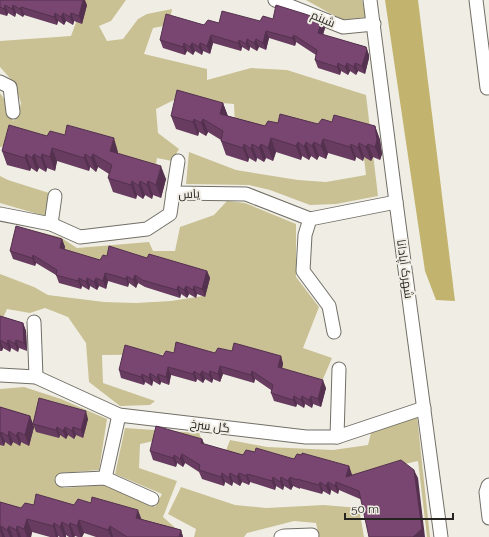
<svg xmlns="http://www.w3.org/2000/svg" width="489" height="537" font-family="Raleway,Cairo,sans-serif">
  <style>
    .green { fill: #c9c094 }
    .forest { fill: #c2b46f }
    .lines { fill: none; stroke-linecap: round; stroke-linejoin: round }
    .minor-casing { stroke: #716f66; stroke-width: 15 }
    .minor { stroke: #fff; stroke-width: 13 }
    .wall { fill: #673c60 }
    .shaded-wall { fill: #54314e }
    .building { fill: #784670; stroke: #54314e }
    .labels { text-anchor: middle; stroke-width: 4; stroke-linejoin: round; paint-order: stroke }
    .street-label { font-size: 12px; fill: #252421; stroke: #f0eee4 }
  </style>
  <rect width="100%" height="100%" fill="#f0eee4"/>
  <g class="green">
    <polygon points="59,0 126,0 111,21 99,26 107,41 123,39 138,19 147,14 172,9 169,25 153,28 144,54 207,69 207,80 251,68 287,70 366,95 378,196 336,204 310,205 270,190 249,185 186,184 189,152 236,170 298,180 326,182 366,175 362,141 235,126 234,104 176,99 156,109 158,133 179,149 172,161 157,158 154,178 8,146 0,147 0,93 8,105 13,121 18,116 21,103 15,84 0,67 0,41 71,36 82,6"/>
    <polygon points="306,0 362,0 366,17 342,20"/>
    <polygon points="0,176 8,180 49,193 45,216 0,203"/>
    <polygon points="227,201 245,203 296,224 296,277 319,307 303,348 332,358 317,393 207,354 102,355 103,383 155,401 150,405 120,406 89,382 86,343 68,317 45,308 30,313 7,309 0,325 0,274 34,287 48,295 104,302 136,303 171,301 203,296 202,272 76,265 49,250 12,240 16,226 60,237 77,248 149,242 153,251 175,251 180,227 214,215"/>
    <polygon points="24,387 61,399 107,419 99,470 61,473 55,483 64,488 103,485 155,507 162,494 115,474 125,428 199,433 206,449 225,453 230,440 267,447 333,450 368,445 371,433 417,416 430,537 427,537 418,461 351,476 293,468 158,440 140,444 139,468 177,481 163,517 179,531 0,520 0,389"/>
    <polygon points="181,487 235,505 266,508 324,505 359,508 364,537 319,537 316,523 294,521 247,533 244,537 194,537 196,529 168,514"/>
  </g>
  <polygon class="forest" points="385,0 418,0 455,301 436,300 425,271"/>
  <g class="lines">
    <g class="minor-casing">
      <g id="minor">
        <polyline points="275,0 343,27 374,24"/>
        <polyline points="370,0 396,202 441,537"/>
        <polyline points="476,0 487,88"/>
        <polyline points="0,82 10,87 13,112"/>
        <polyline points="173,193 178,161"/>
        <polyline points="0,214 51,224 80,237 147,229 170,214 173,193 246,194 310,219 396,202"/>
        <polyline points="310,219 305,235 303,271 329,306 334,332"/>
        <polyline points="51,224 55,196"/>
        <polyline points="34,322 36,377"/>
        <polyline points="0,375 36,377 119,415 306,437 337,437 424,408"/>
        <polyline points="337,437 339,369"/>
        <polyline points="105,478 119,415"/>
        <polyline points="62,480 105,478 152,499"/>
        <polyline points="489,485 488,486 486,492 489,518"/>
        <polyline points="281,537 284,536 312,535"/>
      </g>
    </g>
    <use href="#minor" class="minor"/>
  </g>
  <g class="wall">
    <polygon points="0,0 87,5 82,24 74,21 73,25 66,21 64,25 58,21 57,25 24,15 23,17 16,13 15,17 8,13 7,16 0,14"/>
    <polygon points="273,19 322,20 325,28 323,35 366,47 369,55 369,58 365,74 358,71 356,75 350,71 348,75 341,71 340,75 318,68 315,60 316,55 296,42 295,46 269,38 266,50 259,47 257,51 250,47 249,51 242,47 241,51 213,43 210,54 203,51 202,55 195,51 193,55 187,51 185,55 163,48 160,40 204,25 219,23 260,21"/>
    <polygon points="223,103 228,116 265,126 278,123 318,124 332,122 375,126 380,140 382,154 380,160 373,157 371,161 364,157 363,161 356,157 355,161 328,153 326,159 319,156 317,160 311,156 309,160 302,156 301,160 276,152 273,161 266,158 264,162 257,158 256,162 249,158 248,162 226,155 221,141 221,140 208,132 206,136 199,132 198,136 176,129 171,116"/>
    <polygon points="47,136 118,152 118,154 166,179 161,198 153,195 152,199 145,195 143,199 137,195 136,199 113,192 108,178 109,174 98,167 96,172 90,167 89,171 57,161 55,171 47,168 46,172 39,168 37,172 31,168 30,171 7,165 2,151"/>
    <polygon points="62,239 65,247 64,250 100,260 107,256 147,258 207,271 210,278 205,297 197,294 196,298 189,294 187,298 181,294 180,298 145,287 138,283 136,288 129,283 128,287 108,281 106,289 99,286 97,290 90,286 89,290 82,286 81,289 59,283 56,275 36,263 35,266 13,259 10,251"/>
    <polygon points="0,316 23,323 26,331 27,351 19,348 18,352 11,348 10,352 3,348 2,351 0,351"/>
    <polygon points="232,351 281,356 283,364 282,369 326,388 321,407 313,404 312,408 305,404 304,408 297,404 296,407 274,401 271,393 271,390 255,379 254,383 223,374 220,382 213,379 212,383 205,379 203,383 197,379 196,382 171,375 169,385 161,382 160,385 153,381 152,386 145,382 144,385 121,378 119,370 174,353 215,353"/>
    <polygon points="0,407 30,416 34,427 29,446 21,442 20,446 13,442 11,446 5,442 4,446 0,445"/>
    <polygon points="88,419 83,438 76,435 74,439 68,435 66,439 60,435 59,438 36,432 33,424"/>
    <polygon points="202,439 204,444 243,455 255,452 294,459 349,466 352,475 418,478 360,499 339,490 338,494 331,490 330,495 323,491 322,494 300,488 300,489 293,486 291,490 284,486 283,490 276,486 275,490 250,482 249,485 242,482 240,486 233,482 232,486 225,482 224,486 202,479 199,472 185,463 183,467 177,463 176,467 153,460 150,451"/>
    <polygon points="0,502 21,508 34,505 74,505 141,519 181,530 183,537 96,537 84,533 82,537 78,537 75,536 74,537 69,537 66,535 66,537 60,537 58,536 58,537 50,537 32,532 31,537 0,537"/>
  </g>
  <g class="shaded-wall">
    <polygon points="83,0 85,0 87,5 82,24 79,16"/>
    <polygon points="5,5 8,13 7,16 4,9"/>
    <polygon points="13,5 16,13 15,17 12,9"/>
    <polygon points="21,7 24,15 23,17 20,9"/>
    <polygon points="55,13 58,21 57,25 54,17"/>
    <polygon points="63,13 66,21 64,25 61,17"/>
    <polygon points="71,13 74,21 73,25 70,17"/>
    <polygon points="322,20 325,28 321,41 318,33"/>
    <polygon points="266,31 269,38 266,50 263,43"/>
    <polygon points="211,35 213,43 210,54 207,46"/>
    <polygon points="294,35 296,42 295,46 292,38"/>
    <polygon points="247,39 250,47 249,51 246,44"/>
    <polygon points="256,39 259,47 257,51 254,43"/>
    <polygon points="239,40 242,47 241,51 238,43"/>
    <polygon points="184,43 187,51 185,55 183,47"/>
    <polygon points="192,43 195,51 193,55 190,47"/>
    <polygon points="200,43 203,51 202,55 199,47"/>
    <polygon points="366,47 369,55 369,58 365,74 362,66"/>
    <polygon points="338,63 341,71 340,75 337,67"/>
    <polygon points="347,63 350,71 348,75 345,67"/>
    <polygon points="355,63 358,71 356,75 354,67"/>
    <polygon points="223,103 228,117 220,114"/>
    <polygon points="194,119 199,132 198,136 193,122"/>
    <polygon points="203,119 208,132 206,136 201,123"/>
    <polygon points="375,126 380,140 382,154 380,160 375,147"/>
    <polygon points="114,138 118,152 115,165 110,151"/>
    <polygon points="271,138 276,152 273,161 268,148"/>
    <polygon points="323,139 328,153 326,159 321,146"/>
    <polygon points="298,142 302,156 301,160 296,146"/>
    <polygon points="306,142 311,156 309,160 304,147"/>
    <polygon points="314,142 319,156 317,160 312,146"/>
    <polygon points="359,143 364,157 363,161 358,148"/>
    <polygon points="244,144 249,158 248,162 243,148"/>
    <polygon points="252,144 257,158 256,162 251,149"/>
    <polygon points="261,144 266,158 264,162 259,148"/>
    <polygon points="351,144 356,157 355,161 350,147"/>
    <polygon points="368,144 373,157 371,161 366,147"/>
    <polygon points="52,148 57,161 55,171 50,157"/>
    <polygon points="26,154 31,168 30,171 25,158"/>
    <polygon points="34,154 39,168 37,172 32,158"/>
    <polygon points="42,154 47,168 46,172 41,158"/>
    <polygon points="85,154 90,167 89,171 84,158"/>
    <polygon points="93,154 98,167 96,172 91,158"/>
    <polygon points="161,166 166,179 161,198 156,185"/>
    <polygon points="132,181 137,195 136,199 131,185"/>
    <polygon points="140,181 145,195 143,199 139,186"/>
    <polygon points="148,181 153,195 152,199 147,185"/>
    <polygon points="62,239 65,247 63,256 60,248"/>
    <polygon points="33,255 36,263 35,266 32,258"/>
    <polygon points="207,271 210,278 205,297 202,289"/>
    <polygon points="105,273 108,281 106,289 103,281"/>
    <polygon points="135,275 138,283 136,288 133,280"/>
    <polygon points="127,276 129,283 128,287 126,279"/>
    <polygon points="79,278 82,286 81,289 78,281"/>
    <polygon points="87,278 90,286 89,290 86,282"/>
    <polygon points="96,278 99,286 97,290 94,282"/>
    <polygon points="178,286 181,294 180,298 177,290"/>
    <polygon points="186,286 189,294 187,298 184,290"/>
    <polygon points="194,286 197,294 196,298 193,290"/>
    <polygon points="23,323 26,331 27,351 24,343"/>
    <polygon points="0,340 3,348 2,351 0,346"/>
    <polygon points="8,340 11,348 10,352 7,344"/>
    <polygon points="16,340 19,348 18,352 15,344"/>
    <polygon points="281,356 283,364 280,375 278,367"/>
    <polygon points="220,366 223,374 220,382 218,374"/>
    <polygon points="168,367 171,375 169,385 166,377"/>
    <polygon points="194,371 197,379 196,382 193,374"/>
    <polygon points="202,371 205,379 203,383 200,375"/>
    <polygon points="210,371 213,379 212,383 209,375"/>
    <polygon points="252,371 255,379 254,383 251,375"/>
    <polygon points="150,373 153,381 152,386 149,378"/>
    <polygon points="142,374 145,382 144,385 141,377"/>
    <polygon points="158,374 161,382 160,385 157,378"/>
    <polygon points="323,380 326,388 321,407 318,399"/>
    <polygon points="294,396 297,404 296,407 293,400"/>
    <polygon points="302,396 305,404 304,408 301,400"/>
    <polygon points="311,396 313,404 312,408 309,400"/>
    <polygon points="86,411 88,419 83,438 81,430"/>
    <polygon points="30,416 34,427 29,446 25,435"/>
    <polygon points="57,427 60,435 59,438 56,430"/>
    <polygon points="65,427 68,435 66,439 63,431"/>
    <polygon points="73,427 76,435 74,439 72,431"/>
    <polygon points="9,431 13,442 11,446 8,436"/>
    <polygon points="1,432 5,442 4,446 0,435"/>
    <polygon points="18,432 21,442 20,446 16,436"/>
    <polygon points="202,439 206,448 201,443"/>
    <polygon points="182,454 185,463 183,467 180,459"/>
    <polygon points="174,455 177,463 176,467 173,458"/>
    <polygon points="349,466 352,475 349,486 346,477"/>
    <polygon points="414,470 418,478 425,537 413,537"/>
    <polygon points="222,473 225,482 224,486 221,477"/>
    <polygon points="230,473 233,482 232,486 229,478"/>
    <polygon points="239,473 242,482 240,486 237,477"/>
    <polygon points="247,474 250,482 249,485 246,476"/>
    <polygon points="273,477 276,486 275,490 272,481"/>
    <polygon points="281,477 284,486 283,490 280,482"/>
    <polygon points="290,477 293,486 291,490 288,481"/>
    <polygon points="320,482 323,491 322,494 319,485"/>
    <polygon points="328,482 331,490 330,495 326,486"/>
    <polygon points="336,482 339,490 338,494 335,486"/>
    <polygon points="138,510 143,523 136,518"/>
    <polygon points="27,519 32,532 31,537 27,537 24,529"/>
    <polygon points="79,520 84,533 82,537 81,537 77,526"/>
    <polygon points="62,522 66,535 66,537 64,537 60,527"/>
    <polygon points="54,523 58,536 58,537 56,537 53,526"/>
    <polygon points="70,523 75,536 74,537 72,537 69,526"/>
    <polygon points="1,526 5,537 2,537 0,531"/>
    <polygon points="9,526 13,537 10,537 7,530"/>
    <polygon points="17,526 21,537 18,537 16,530"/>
    <polygon points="110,526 113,537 111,537 108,530"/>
    <polygon points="181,530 183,537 179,537"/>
  </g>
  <g class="building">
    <polygon points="0,0 83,0 79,16 71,13 70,17 63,13 61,17 55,13 54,17 21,7 20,9 13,5 12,9 5,5 4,9 0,7"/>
    <polygon points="276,5 305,14 322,20 318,33 366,47 367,50 362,66 355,63 354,67 347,63 345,67 338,63 337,67 315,60 317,50 294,35 292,38 266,31 263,43 256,39 254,43 247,39 246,44 239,40 238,43 211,35 207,46 200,43 199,47 192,43 190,47 184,43 183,47 160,40 166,14 204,25 208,20 219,23 222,11 260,21 263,16 273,19"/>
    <polygon points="177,90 223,103 220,114 265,126 268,121 278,123 280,114 318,124 322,119 332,122 334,115 375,126 377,140 375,147 368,144 366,147 359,143 358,148 351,144 350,147 323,139 321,146 314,142 312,146 306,142 304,147 298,142 296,146 271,138 268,148 261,144 259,148 252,144 251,149 244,144 243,148 221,141 223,131 203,119 201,123 194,119 193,122 171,116"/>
    <polygon points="9,125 47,136 50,131 65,135 67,125 114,138 110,151 161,166 156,185 148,181 147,185 140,181 139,186 132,181 131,185 108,178 112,165 93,154 91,158 85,154 84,158 52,148 50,157 42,154 41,158 34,154 32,158 26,154 25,158 2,151"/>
    <polygon points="16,226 62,239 60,248 100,260 103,255 107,256 109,246 147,258 149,254 207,271 202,289 194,286 193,290 186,286 184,290 178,286 177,290 142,280 135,275 133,280 127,276 126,279 105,273 103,281 96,278 94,282 87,278 86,282 79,278 78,281 56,275 57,270 33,255 32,258 10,251"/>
    <polygon points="0,316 23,323 24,343 16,340 15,344 8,340 7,344 0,340"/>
    <polygon points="176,342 215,353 218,348 232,351 234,343 281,356 278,367 323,380 318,399 311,396 309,400 302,396 301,400 294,396 293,400 271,393 273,385 252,371 251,375 220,366 218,374 210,371 209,375 202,371 200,375 194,371 193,374 168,367 166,377 158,374 157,378 150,373 149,378 142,374 141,377 119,370 125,345 163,356 166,351 174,353"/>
    <polygon points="39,398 86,411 81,430 73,427 72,431 65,427 63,431 57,427 56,430 33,424"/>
    <polygon points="0,407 30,416 25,435 18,432 16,436 9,431 8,436 1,432 0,435"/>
    <polygon points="156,426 202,439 201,443 243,455 246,450 255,452 256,448 294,459 297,454 302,455 302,453 349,466 346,477 401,460 414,470 422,529 413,537 369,537 359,491 336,482 335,486 328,482 326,486 320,482 319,485 297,479 297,480 290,477 288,481 281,477 280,482 273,477 272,481 247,474 246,476 239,473 237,477 230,473 229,478 222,473 221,477 199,470 200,465 182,454 180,459 174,455 173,458 150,451"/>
    <polygon points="36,494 74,505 78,499 91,503 92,497 138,510 136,518 181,530 179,537 127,537 110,526 108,530 79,520 77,526 70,523 69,526 62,522 60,527 54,523 53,526 27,519 24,529 17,526 16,530 9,526 7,530 1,526 0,528 0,502 21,508 25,503 34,505"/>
  </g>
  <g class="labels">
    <g class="street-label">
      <text transform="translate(323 19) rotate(22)" y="4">شبنم</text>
      <text transform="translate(189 194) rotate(-3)" y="4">یاس</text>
      <text transform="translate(405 269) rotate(82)" y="4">شهرک آپادانا</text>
      <text transform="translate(210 426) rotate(7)" y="4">گل سرخ</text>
    </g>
  </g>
  <path d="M345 513v6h108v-6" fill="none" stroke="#252421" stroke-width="2"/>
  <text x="351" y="513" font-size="12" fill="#252421" stroke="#f0eee4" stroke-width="3" paint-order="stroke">50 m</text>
</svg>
